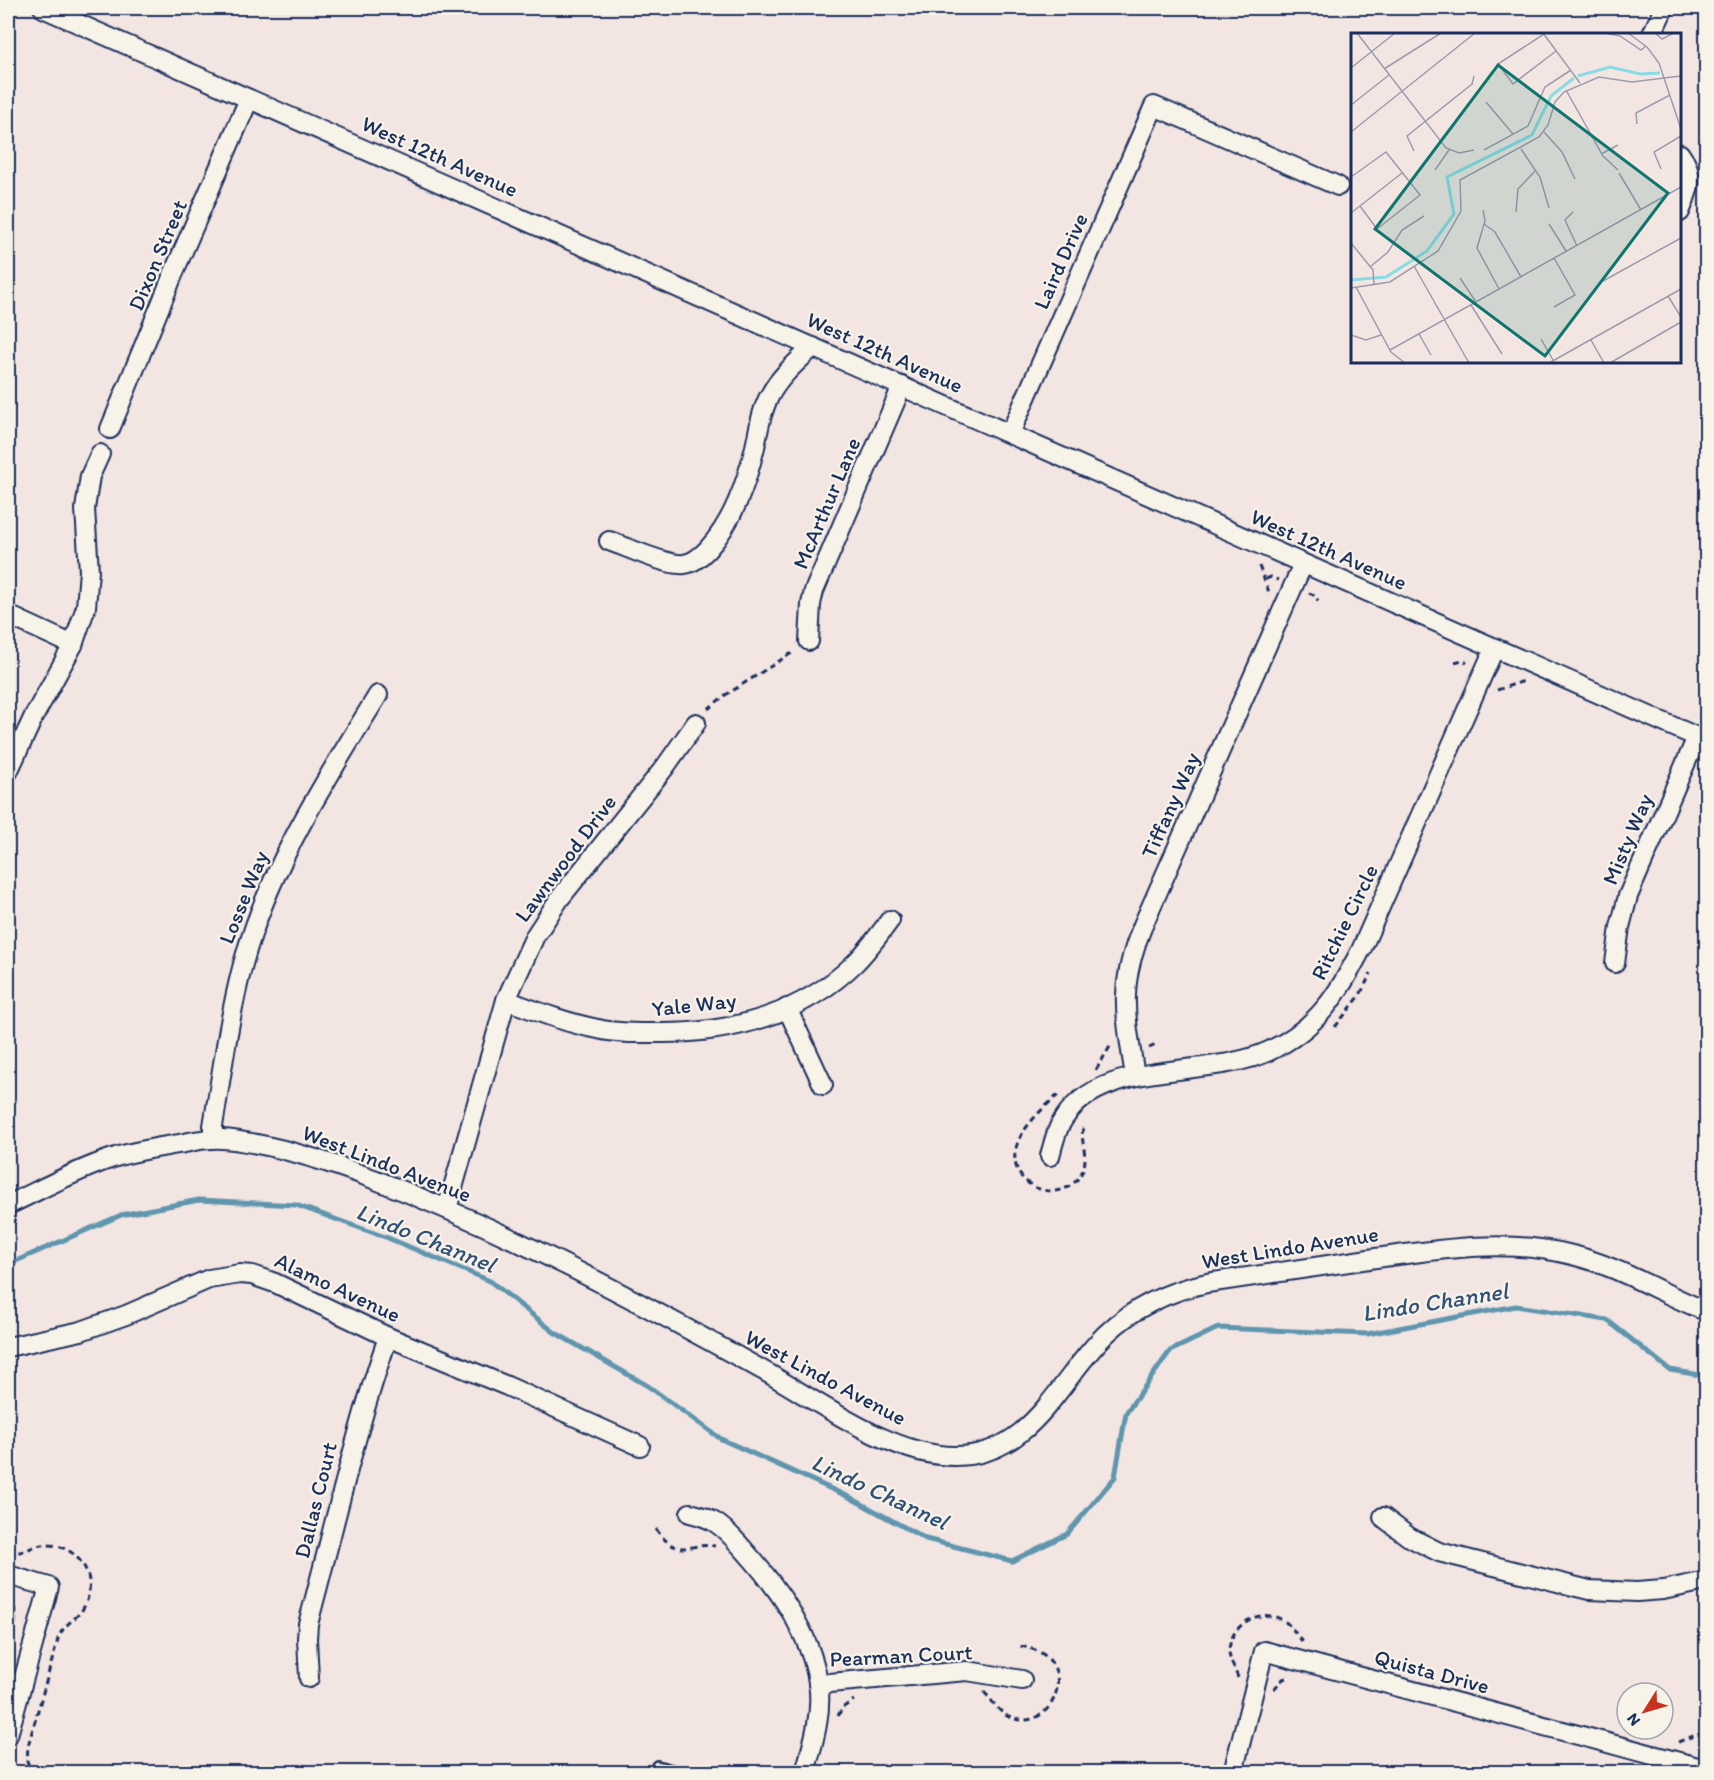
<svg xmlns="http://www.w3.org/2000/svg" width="1714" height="1780" font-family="Itim,sans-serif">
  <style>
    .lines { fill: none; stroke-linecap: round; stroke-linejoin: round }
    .stream { stroke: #5e96ae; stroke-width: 5 }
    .service-casing { stroke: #1b2f5e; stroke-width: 14 }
    .minor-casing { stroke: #1b2f5e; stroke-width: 22 }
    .path { stroke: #1b2f5e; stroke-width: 3; stroke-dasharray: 6 4.5; stroke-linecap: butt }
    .service { stroke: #f7f3e8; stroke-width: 9 }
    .minor { stroke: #f7f3e8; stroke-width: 18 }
    .labels { text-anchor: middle; stroke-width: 4.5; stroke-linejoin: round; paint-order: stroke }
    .street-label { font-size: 22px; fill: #1b2f5e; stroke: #f7f3e8 }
    .water-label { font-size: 24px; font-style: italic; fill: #315179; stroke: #f7f3e8 }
    .inset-river { fill: none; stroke: #8adbe3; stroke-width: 3 }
    .inset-road { fill: none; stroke: #9d9cad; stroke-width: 1.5 }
    .view { fill: #0f766e; fill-opacity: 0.15; stroke: #0f766e; stroke-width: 3 }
    .inset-edge { fill: none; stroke: #1b2f5e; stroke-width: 3 }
  </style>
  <rect width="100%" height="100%" fill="#f3e5e2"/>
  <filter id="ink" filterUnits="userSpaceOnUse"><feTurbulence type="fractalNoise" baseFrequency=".0167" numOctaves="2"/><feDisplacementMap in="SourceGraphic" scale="12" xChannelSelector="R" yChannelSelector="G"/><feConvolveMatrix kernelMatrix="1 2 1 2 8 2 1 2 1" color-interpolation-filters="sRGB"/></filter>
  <g filter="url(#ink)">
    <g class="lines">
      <polyline class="stream" points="8,1262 16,1261 121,1215 199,1200 296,1205 388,1238 490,1281 554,1332 648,1386 721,1439 849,1497 926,1539 1012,1561 1067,1534 1115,1477 1126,1413 1170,1351 1218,1328 1367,1334 1516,1306 1607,1320 1670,1370 1706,1376"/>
      <g class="service-casing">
        <polyline id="service" points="657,1766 678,1772"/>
      </g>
      <g class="minor-casing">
        <g id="minor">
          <polyline points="43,8 1706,741"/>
          <polyline points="1652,34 1664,8"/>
          <path d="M1680 154C1696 175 1689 190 1680 212"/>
          <polyline points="110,429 177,265 249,99"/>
          <polyline points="1010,434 1154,106 1338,186"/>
          <path d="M609 541C627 547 667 566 684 564 693 563 700 557 707 550 733 522 746 484 755 447 759 429 761 411 770 395 780 376 798 361 813 347"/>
          <polyline points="8,615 73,645"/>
          <polyline points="809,641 811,604 814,591 902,386"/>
          <polyline points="8,772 34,716 73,645 86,607 89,571 85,509 90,476 100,454"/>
          <polyline points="1615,963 1620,927 1628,896 1697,737"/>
          <path d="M506 1000C536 1011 566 1023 598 1029 619 1034 641 1033 662 1033 733 1033 803 1014 855 963 868 950 879 935 890 920"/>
          <polyline points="787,1008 823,1085"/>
          <path d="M1135 1076C1125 1013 1118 986 1143 925L1303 564"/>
          <path d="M213 1138V1126C222 1072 229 1017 243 964 269 867 326 780 378 695"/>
          <path d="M1050 1156C1053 1145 1055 1135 1060 1125 1096 1056 1208 1080 1269 1051 1318 1028 1339 993 1362 948L1494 649"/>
          <path d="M8 1205C42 1189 76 1170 113 1158 134 1151 156 1148 179 1144 190 1142 201 1139 212 1139 226 1138 239 1141 252 1143 295 1151 335 1164 376 1180 510 1232 638 1301 764 1371 818 1401 891 1456 954 1456 1032 1457 1058 1380 1106 1334 1134 1307 1169 1291 1207 1283 1261 1275 1315 1267 1369 1259 1434 1250 1503 1238 1568 1254 1617 1265 1660 1293 1706 1311"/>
          <polyline points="447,1209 506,1000 535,936 560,898 665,767 696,723"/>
          <polyline points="8,1347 81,1331 126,1315 209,1279 240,1274 252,1275 275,1283 388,1337 507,1386 640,1446"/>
          <path d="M690 1513C699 1515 708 1518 716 1523 727 1530 736 1541 745 1551 778 1588 810 1632 818 1682 823 1712 813 1744 805 1772"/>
          <polyline points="1383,1517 1409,1537 1439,1552 1589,1590 1637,1592 1663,1590 1706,1581"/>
          <polyline points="8,1575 49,1587 8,1735"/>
          <path d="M309 1678 307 1639 308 1624C334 1528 355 1431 388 1337"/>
          <polyline points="818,1684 967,1671 1022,1680"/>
          <polyline points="1233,1772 1264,1651 1705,1769 1704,1772"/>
        </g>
      </g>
      <g class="path">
        <polyline points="1259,566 1269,592"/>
        <polyline points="1266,579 1271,577 1278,580"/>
        <polyline points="1309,593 1316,596 1318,601"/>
        <polyline points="1455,662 1462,660 1467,663"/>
        <polyline points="1497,690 1524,681"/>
        <polyline points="708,709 724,696 795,651"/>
        <polyline points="1335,1027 1359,997 1371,973"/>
        <polyline points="1149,1048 1158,1044"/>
        <polyline points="1096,1070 1111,1045"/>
        <path d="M1058 1095C1043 1108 1021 1128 1016 1148 1006 1187 1062 1208 1081 1174 1091 1157 1078 1141 1084 1125"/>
        <path d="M656 1529C679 1561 688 1542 715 1546"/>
        <path d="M8 1552C23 1556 33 1543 48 1545 61 1545 73 1551 81 1562 93 1577 92 1599 79 1614 71 1622 62 1627 58 1639L28 1746 27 1761 32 1772"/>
        <path d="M8 1599C23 1612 12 1632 8 1648"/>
        <path d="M1238 1678C1235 1669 1229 1660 1229 1651 1230 1625 1258 1608 1281 1619 1291 1624 1296 1635 1304 1643"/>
        <polyline points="1274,1689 1283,1679 1289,1677"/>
        <path d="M984 1692C992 1700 997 1710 1007 1716 1054 1740 1087 1653 1018 1646"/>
        <polyline points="838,1716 842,1708 854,1700"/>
        <polyline points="1678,1742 1696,1735 1706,1733"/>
      </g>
      <use href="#service" class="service"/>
      <use href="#minor" class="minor"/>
    </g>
  </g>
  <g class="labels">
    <g class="street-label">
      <text transform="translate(440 156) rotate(24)" y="8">West 12th Avenue</text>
      <text transform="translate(157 255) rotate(-67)" y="8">Dixon Street</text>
      <text transform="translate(1060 261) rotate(-66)" y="8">Laird Drive</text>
      <text transform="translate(885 352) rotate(24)" y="8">West 12th Avenue</text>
      <text transform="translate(826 503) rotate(-67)" y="8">McArthur Lane</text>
      <text transform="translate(1329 549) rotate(24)" y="8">West 12th Avenue</text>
      <text transform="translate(1170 805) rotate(-66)" y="8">Tiffany Way</text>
      <text transform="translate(1627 839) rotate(-67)" y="8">Misty Way</text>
      <text transform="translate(565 858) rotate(-53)" y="8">Lawnwood Drive</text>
      <text transform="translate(243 897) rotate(-68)" y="8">Losse Way</text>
      <text transform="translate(1344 922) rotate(-64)" y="8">Ritchie Circle</text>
      <text transform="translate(694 1004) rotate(-6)" y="8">Yale Way</text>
      <text transform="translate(387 1163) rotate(21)" y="8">West Lindo Avenue</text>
      <text transform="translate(1290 1247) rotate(-9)" y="8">West Lindo Avenue</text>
      <text transform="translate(338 1287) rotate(25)" y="8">Alamo Avenue</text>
      <text transform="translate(826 1377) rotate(28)" y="8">West Lindo Avenue</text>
      <text transform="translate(315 1500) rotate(-76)" y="8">Dallas Court</text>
      <text transform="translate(901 1655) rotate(-3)" y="8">Pearman Court</text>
      <text transform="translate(1432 1671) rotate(15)" y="8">Quista Drive</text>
    </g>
    <g class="water-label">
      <text transform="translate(426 1238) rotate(22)" y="8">Lindo Channel</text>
      <text transform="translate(1435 1302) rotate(-9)" y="8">Lindo Channel</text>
      <text transform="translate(880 1492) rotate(25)" y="8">Lindo Channel</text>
    </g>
  </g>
  <g transform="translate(1351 33)">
    <rect width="330" height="330" fill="#f3e5e2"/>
    <path class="inset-river" d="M227 43 259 34 289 41 309 40M0 247 35 244 76 218 103 181 96 144 181 102 200 63 223 45"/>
    <path class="inset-road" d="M6 0 95 115 108 120 123 117M192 0 229 50M253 0 269 3 290 17 295 13M277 0 296 14 308 30 330 96M304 0 311 6 323 0M193 1 147 31 162 51 205 18M0 35 44 0M33 36 90 0M215 57 252 123 267 137M135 69 162 101M0 72 38 42M286 91 285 80 319 62M0 99 124 0M193 99 211 119 224 146M170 116 189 144 198 175M133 117 177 93 194 54 220 37M63 118 56 103 121 51 123 43M250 121 267 112M310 136 303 119 330 103M84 137 98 117M268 140 290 177M0 144 35 119 69 162 26 196 9 173M132 177 134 188 126 215 148 256M165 179 167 156 185 137M222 179 214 187 226 213M0 180 51 140M133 191 144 199 170 244M198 191 215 218M0 210 22 237 23 252M203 225 224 262 203 274M63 233 118 330M19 234 37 219 51 197 73 183M109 245 125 269M252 248 330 205M5 254 40 319 54 330M0 255 39 249 87 218 110 178 109 147 188 104 197 92 204 69 213 59 248 44 281 49 330 43M317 263 330 284M120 272 151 321M68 301 80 322M0 302 15 307 30 302M190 306 202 327M240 307 253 330M39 317 330 154M198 330 330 256M259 330 330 289"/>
    <path class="view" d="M147 32 317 160 194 323 24 196Z"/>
    <rect width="330" height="330" class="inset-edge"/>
  </g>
  <rect width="1714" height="1780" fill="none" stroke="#f7f3e8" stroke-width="30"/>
  <rect x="15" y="15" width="1684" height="1750" fill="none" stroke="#1b2f5e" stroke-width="2" filter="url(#ink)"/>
  <g transform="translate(1645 1711) rotate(233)"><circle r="28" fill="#f7f3e8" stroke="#9fa5b1" stroke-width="1.5"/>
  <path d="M0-4.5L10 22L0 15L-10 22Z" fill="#c8321e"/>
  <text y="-9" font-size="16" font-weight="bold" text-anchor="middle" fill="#1b2f5e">N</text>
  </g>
</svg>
